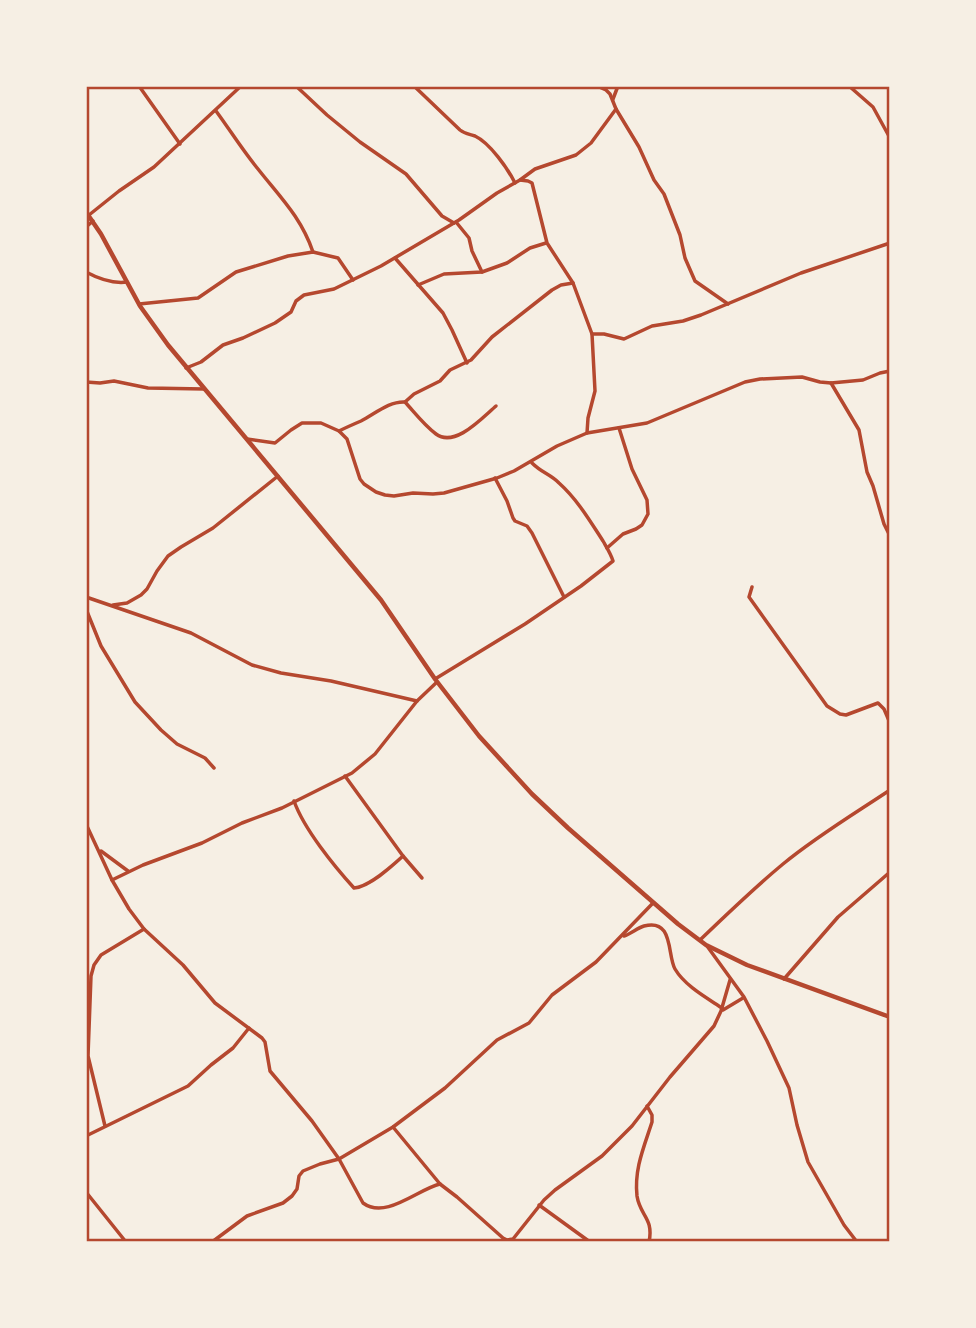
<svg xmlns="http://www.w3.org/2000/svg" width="976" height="1328" font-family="'DM Sans',sans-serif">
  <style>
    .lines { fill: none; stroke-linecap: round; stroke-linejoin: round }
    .minor { stroke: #b5482f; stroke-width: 3.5 }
    .tertiary { stroke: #b5482f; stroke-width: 4.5 }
    .neatline { fill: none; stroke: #b5482f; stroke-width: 2.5 }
  </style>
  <rect width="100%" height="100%" fill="#f6efe4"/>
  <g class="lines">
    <g class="minor">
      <polyline points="139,86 180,144"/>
      <polyline points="296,86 327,115 360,142 406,174 442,216 454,223"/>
      <path d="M414 86 460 130C465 134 469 134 475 136 490 143 508 169 515 183"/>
      <polyline points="597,86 606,90 610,94 616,109 639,147 654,180 664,194 680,235 685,258 695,281 728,304"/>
      <polyline points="849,86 873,107 890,138"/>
      <polyline points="613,99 618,86"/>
      <path d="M216 111C230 130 243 151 258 169 280 197 301 217 313 252"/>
      <polyline points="520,180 528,181 532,183 547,243 573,283 592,334 595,391 588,418 587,433"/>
      <polyline points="89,215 119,191 154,167 241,86"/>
      <polyline points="456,222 469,238 472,251 482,272"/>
      <polyline points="86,227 93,221"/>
      <polyline points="395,258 443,313 452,330 467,363"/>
      <path d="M86 272C99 279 112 284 127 282"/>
      <polyline points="418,285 444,274 482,272 507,263 530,248 546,243"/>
      <polyline points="139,304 198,298 236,272 288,256 313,252 338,258 353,280"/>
      <polyline points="592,334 604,334 624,339 652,326 683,321 701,315 801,273 890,243"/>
      <polyline points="186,368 201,362 223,345 243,338 275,323 291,312 296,301 304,295 334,289 381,266 459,220 497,193 520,180 535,169 576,155 591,143 616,109"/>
      <polyline points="86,382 100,383 114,381 148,388 204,389"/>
      <polyline points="831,383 859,430 867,472 873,486 884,524 890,536"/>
      <polyline points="405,402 414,394 440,381 450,370 471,360 492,337 552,290 561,285 573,283"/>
      <path d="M339 431C347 427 354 424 361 421 375 414 389 401 405 402 415 413 424 425 436 434 455 448 482 418 496 406"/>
      <polyline points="247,439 275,443 291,430 302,423 321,423 339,431 347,439 360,479 364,484 376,492 385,495 394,496 413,493 433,494 444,493 497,478 514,471 557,446 587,433 647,423 745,382 760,379 802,377 820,382 831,383 863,380 880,373 890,371"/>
      <polyline points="495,478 507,501 513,518 515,521 527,526 532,533 564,597"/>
      <polyline points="607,548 623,534 636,529 642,525 648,514 647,500 632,469 619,428"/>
      <polyline points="752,587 749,597 827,706 840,714 846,715 878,703 884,709 890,723"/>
      <polyline points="86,597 191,633 252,665 281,673 331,681 417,701"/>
      <polyline points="113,605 127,603 141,595 147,589 157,571 168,556 181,547 213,528 278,476"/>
      <polyline points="86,609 101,646 135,702 161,730 177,744 205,758 214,768"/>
      <path d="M435 679 525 624 581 586 613 561C611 554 607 548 603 541 590 521 577 499 559 483 550 474 542 473 532 463"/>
      <polyline points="345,776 403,856 422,878"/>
      <path d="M294 801C304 829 334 866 354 888 369 887 391 867 403 856"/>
      <path d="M86 824 112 880 129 909 144 929 183 965 215 1003 262 1038 265 1042 270 1071 312 1121 339 1159 363 1203C386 1220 418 1189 440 1184"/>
      <polyline points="101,851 128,871"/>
      <polyline points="112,880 143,865 202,843 242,823 282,808 352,773 375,754 417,701 437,682"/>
      <path d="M624 936C631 934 637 928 644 926 674 918 667 955 675 969 685 986 707 998 722 1008"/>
      <path d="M700 940C727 914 754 888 783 864 817 836 854 814 890 790"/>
      <polyline points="707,946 744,997 767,1041 789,1088 797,1125 808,1162 844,1225 857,1242"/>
      <polyline points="784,979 838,917 890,872"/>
      <polyline points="723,1010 743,998"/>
      <path d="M647 1106 652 1115V1122C644 1147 634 1169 637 1196 640 1216 654 1218 649 1242"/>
      <polyline points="105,1126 88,1056 91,976 94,965 101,955 144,929"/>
      <polyline points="393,1127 440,1184 457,1197 503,1238 507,1240 513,1239 544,1200 555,1190 602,1156 632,1126 670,1077 714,1026 721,1011 730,980"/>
      <polyline points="86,1136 188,1086 211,1065 233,1048 249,1028"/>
      <polyline points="86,1192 126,1242"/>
      <polyline points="539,1205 590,1242"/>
      <polyline points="212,1242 247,1216 283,1203 292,1196 297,1189 299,1176 303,1171 320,1164 339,1159 393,1127 445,1088 497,1040 529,1023 552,995 596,962 653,903"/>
    </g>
    <polyline class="tertiary" points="86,212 101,234 140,306 168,345 381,600 435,679 479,736 532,794 568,828 678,924 706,945 747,965 890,1017"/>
  </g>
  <rect width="976" height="1328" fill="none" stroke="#f6efe4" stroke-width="175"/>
  <rect x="88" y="88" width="800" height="1152" class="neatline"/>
</svg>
